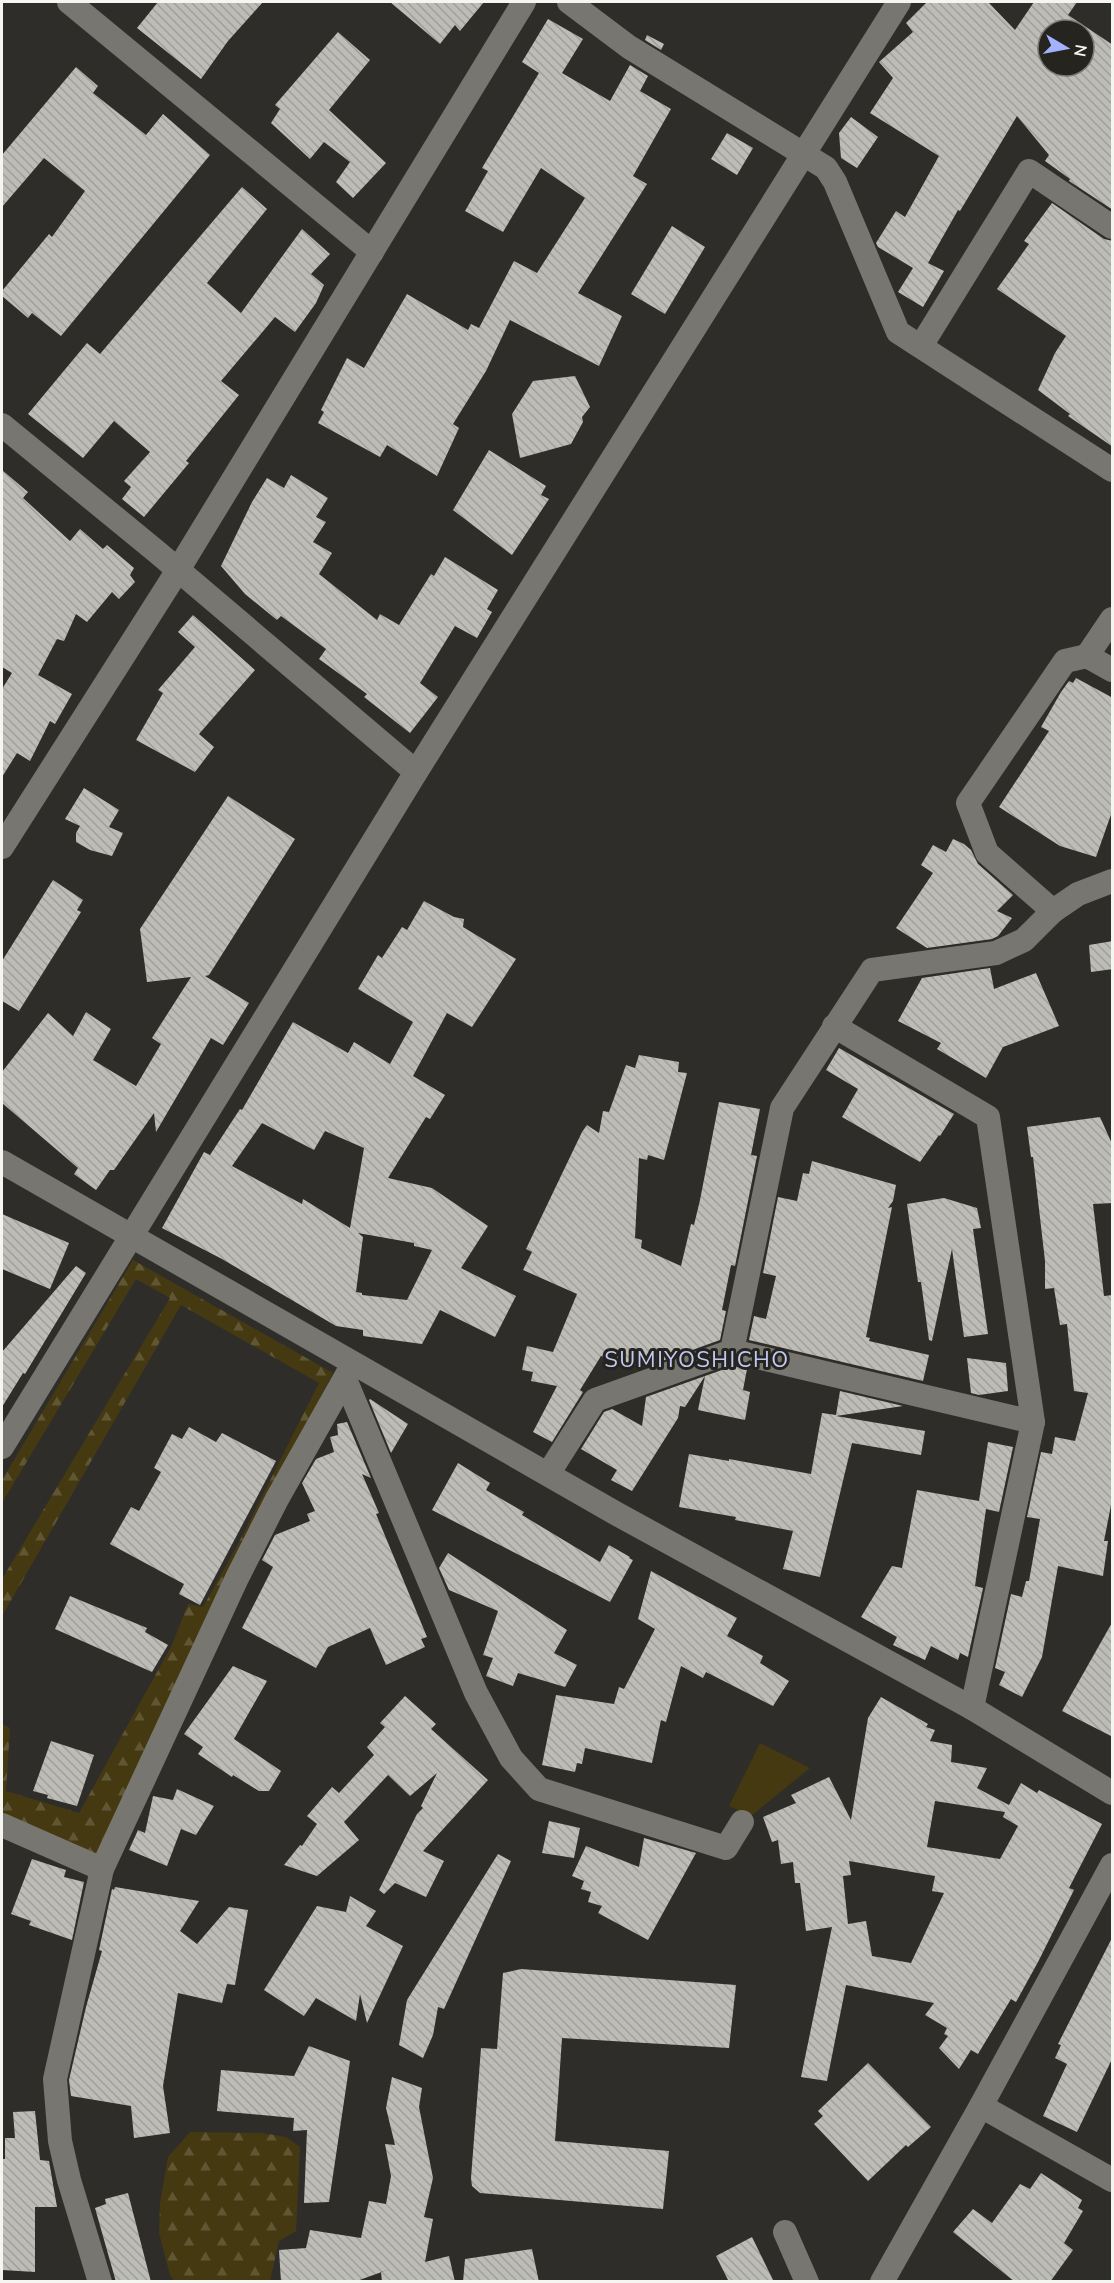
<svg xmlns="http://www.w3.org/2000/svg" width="1114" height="2283" font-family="'Nunito Sans',sans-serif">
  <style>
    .forest { fill: url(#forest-firs) }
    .park { fill: #443911 }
    .building { fill: url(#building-back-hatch); fill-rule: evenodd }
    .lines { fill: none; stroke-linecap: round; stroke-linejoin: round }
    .street { stroke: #777670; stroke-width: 24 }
    .labels { text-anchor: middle; stroke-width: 6; stroke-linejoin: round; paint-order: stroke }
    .neighbourhood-label { font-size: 22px; letter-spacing: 1.5px; fill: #c0c9f4; stroke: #25241f }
  </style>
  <defs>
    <pattern id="forest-firs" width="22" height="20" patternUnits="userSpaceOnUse" patternTransform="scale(1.5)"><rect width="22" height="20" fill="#443911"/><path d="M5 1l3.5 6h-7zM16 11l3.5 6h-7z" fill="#605634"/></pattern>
    <pattern id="building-back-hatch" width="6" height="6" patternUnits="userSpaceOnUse" patternTransform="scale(1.5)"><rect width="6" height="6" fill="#bdbcb6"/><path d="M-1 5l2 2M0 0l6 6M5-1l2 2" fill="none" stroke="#a0a09a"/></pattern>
  </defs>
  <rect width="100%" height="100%" fill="#2f2d29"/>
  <g class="forest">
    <polygon points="133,1260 333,1373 242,1547 100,1852 90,1857 2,1817 2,1724 10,1728 6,1791 79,1813 172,1645 188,1604 203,1607 238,1544 319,1383 181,1305 2,1616 2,1579 170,1298 136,1279 2,1503 2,1480"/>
    <polygon points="190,2132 262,2133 286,2137 300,2147 296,2231 279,2241 270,2281 174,2281 170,2275 159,2233 160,2203 168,2157"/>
  </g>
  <polygon class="park" points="760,1743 810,1768 751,1816 729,1806"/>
  <g class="building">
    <polygon points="158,2 263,2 228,41 201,79 137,28"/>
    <polygon points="390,2 484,2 460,31 455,25 440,44"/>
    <path d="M927 2H988L1015 30 1034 2H1077L1068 15 1113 45V210L1069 181 1070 179 1045 161 1049 155 1017 116 960 211 958 210 928 263 944 271 923 307 898 292 913 268 878 247 876 243 896 211 905 217 939 156 870 113 893 78 879 62 913 32 906 23ZM1048 30H1084V66H1048Z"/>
    <polygon points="548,19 583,39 562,73 610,101 630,65 648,76 640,91 671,109 633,176 647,184 578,293 622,316 599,366 510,320 486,371 453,424 459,428 437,476 387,445 380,457 318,423 324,412 321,410 347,358 364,368 407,294 468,330 471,324 479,328 514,261 537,273 585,198 541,168 503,232 465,211 488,171 482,168 539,73 522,62"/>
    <polygon points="338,32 370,60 329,110 386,163 353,198 336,182 350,162 324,142 310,159 271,123 280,109 275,105"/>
    <polygon points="647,35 664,44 661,50 645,40"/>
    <polygon points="76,67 98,86 93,93 146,135 163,114 210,155 61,336 32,313 28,318 2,296 2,291 49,234 52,237 85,191 44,158 2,207 2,155"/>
    <polygon points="851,117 878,137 857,168 841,158 839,133"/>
    <polygon points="727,133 753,148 737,175 711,159"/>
    <polygon points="242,187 267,209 207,283 241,313 302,229 330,254 311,274 324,285 316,303 295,332 275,317 221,381 239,395 186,461 189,463 144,517 122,499 131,487 124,481 150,452 114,421 83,458 28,414 87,343 100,354"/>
    <polygon points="1052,203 1104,239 1113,241 1113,447 1068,416 1070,414 1038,390 1055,353 1066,336 997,289 1029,244 1024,241"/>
    <polygon points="672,226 705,247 665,314 631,294"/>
    <polygon points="575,376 590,407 582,417 583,422 571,444 520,458 512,414 533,381"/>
    <polygon points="489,450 546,486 541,495 549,499 512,555 453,510"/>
    <polygon points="2,470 28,492 23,498 70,541 80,529 103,549 107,545 134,568 130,575 135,582 119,599 112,592 87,622 76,614 64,641 57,639 38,675 72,694 55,724 50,721 30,761 17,753 2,777 2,689 12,673 2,667"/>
    <polygon points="291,475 328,498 316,517 326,522 313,542 332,553 319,574 377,620 380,614 399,625 431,574 434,576 445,557 498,590 487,609 492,612 477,638 455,626 420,683 438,697 410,733 364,697 367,694 319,659 326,649 281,616 277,620 245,594 221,566 252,502 267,478 284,488"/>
    <polygon points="193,615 255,670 199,734 214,747 195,772 136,740 163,693 158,690 195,647 178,632"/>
    <polygon points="1076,678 1113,698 1113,809 1096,857 1060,846 999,807 1049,731 1041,727 1061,692 1069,681 1073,683"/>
    <polygon points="84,788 119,810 109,827 123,833 112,856 90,850 76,842 76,833 80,826 65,819"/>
    <polygon points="228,796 295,839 209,975 205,976 249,1003 223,1045 211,1038 156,1132 154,1113 114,1170 110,1170 96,1190 74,1174 78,1168 2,1103 2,1072 48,1013 73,1036 86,1012 111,1029 93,1060 136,1086 161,1044 152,1038 191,977 147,982 140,929"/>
    <polygon points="953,839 964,844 971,850 978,864 1013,895 997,911 1012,918 998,936 992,939 927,948 896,928 933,873 921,865 933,845 946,852"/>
    <polygon points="53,880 83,900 77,910 81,912 19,1011 2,1001 2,961"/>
    <path d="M424 901 454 917 464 919 463 927 516 959 472 1027 447 1013 413 1076 445 1095 430 1119 426 1117 388 1178 432 1188 488 1226 461 1268 516 1296 495 1337 440 1310 422 1344 363 1336V1330L336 1326 222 1259 162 1228 204 1152 210 1155 240 1109 242 1110 293 1022 348 1053 354 1042 390 1064 413 1022 358 989 378 955 382 958 402 927 407 930ZM262 1123 314 1150 325 1131 364 1148 350 1228 303 1199 302 1204 232 1166ZM358 1233 414 1243V1246L432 1250 407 1300 362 1295V1293L356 1292 363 1237Z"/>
    <polygon points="1113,941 1113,969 1091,972 1089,945"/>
    <polygon points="990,968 994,989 1036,973 1059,1026 1003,1047 986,1078 937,1049 941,1043 898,1021 922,978"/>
    <polygon points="839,1048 954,1114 940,1136 939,1135 920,1162 842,1117 858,1089 826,1070"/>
    <polygon points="639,1055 679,1062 678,1072 687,1073 664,1160 648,1155 647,1160 639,1158 635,1238 642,1240 641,1248 681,1266 691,1224 694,1225 700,1200 719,1102 760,1109 751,1155 757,1156 735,1266 731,1265 722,1310 726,1311 720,1340 645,1367 601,1356 580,1390 583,1392 552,1442 533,1432 557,1386 531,1381 533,1372 522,1370 527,1346 553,1352 577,1294 523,1270 532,1252 526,1249 582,1132 587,1125 599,1133 603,1111 609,1112 626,1065 635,1068"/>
    <polygon points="1100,1117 1113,1146 1113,1203 1093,1204 1104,1296 1113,1295 1113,1495 1104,1541 1108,1541 1103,1576 1058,1566 1042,1657 1022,1697 999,1685 1005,1672 995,1668 1011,1594 1022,1597 1026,1581 1029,1581 1040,1519 1027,1517 1041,1452 1052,1454 1055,1437 1075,1441 1088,1393 1074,1391 1067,1324 1060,1325 1054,1288 1045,1289 1045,1261 1033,1157 1031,1157 1027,1127"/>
    <polygon points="812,1161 896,1185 893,1201 888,1208 892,1207 866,1337 870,1338 869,1341 929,1355 923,1381 749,1340 754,1316 766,1319 776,1276 763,1273 778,1197 797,1201 803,1173 809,1174"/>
    <polygon points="944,1198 977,1208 981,1228 973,1229 988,1334 964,1337 952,1249 932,1341 929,1340 921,1282 918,1282 907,1204"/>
    <polygon points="2,1214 69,1243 50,1289 2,1269"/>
    <polygon points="76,1266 86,1273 25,1374 23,1373 2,1407 2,1352"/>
    <polygon points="967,1358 1006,1363 1008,1391 979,1395 971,1393"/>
    <polygon points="733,1366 747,1369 743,1390 750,1392 745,1420 698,1410 705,1376"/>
    <polygon points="705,1376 685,1407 680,1406 678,1418 632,1491 611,1480 617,1470 581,1449 604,1412 612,1409 642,1426 646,1397"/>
    <polygon points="840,1391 903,1406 836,1416 925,1431 921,1455 852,1443 820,1577 783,1569 793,1531 735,1520 736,1517 679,1507 689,1454 729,1461 729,1459 811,1474 822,1413 836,1415"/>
    <polygon points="370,1399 408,1424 391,1453 369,1400"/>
    <polygon points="347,1422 371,1478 362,1474 379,1513 376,1514 427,1637 421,1639 425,1647 386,1665 370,1628 328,1647 316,1668 242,1628 273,1567 262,1560 275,1535 310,1521 307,1514 315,1511 302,1483 316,1459 334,1452 330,1437 338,1435 337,1424"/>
    <polygon points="189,1427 216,1442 222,1433 276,1461 200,1605 179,1594 184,1584 110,1544 131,1507 139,1511 161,1472 154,1468 172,1434 182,1439"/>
    <polygon points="988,1442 1013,1447 999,1512 986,1509 975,1586 983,1588 968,1657 960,1653 958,1660 931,1646 925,1660 893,1645 897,1637 861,1617 892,1566 902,1568 917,1490 979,1501"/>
    <polygon points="458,1463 490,1483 486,1490 524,1512 522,1515 600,1562 609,1545 630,1557 629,1558 633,1560 610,1602 432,1510"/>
    <polygon points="448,1553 567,1630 554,1653 577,1665 565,1687 518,1673 513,1686 486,1676 493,1658 483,1655 498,1611 449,1590 439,1568"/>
    <polygon points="651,1571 737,1618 727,1636 763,1656 760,1663 789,1681 773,1706 706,1672 703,1678 681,1666 666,1722 661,1720 652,1763 585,1748 582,1764 577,1763 575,1772 542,1765 556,1695 614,1704 619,1687 624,1689 655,1629 638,1619"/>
    <polygon points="70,1596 147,1628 145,1632 168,1645 152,1672 55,1629"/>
    <polygon points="1113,1621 1113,1737 1062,1711"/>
    <polygon points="233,1666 267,1681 234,1739 281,1771 269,1791 259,1791 233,1775 232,1777 198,1754 203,1747 184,1734"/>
    <polygon points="405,1696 436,1724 431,1729 488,1780 423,1851 444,1861 426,1897 395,1883 384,1894 379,1890 417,1814 423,1808 421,1806 437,1773 410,1796 388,1775 344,1822 359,1840 317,1876 284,1865 300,1845 302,1846 317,1824 307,1816 332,1787 339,1793 374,1755 367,1747 385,1727 380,1723"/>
    <path d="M881 1697 928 1724 926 1727 935 1730 930 1741 952 1745 951 1762 987 1768 977 1788 1009 1805 1021 1783 1037 1793 1039 1790 1102 1824 1069 1888 1074 1890 1038 1962 1016 2002 1011 1999 978 2054 971 2050 959 2069 939 2048 948 2036 944 2034 947 2028 925 2015 934 2003 846 1985 827 2081 801 2077 832 1927 806 1931 800 1883H795L793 1862 781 1864 778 1840 772 1842 763 1817 796 1803 791 1795 829 1777 851 1820 868 1718ZM935 1801 1005 1812 1003 1817 1018 1826 1000 1859 927 1847ZM849 1861 935 1876 932 1891 944 1893 911 1963 872 1956 866 1921 848 1924 843 1876 851 1875Z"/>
    <polygon points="51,1741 94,1755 77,1806 47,1798 48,1795 33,1791"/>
    <polygon points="177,1789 214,1806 196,1835 181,1829 167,1866 129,1850 138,1830 145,1833 153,1796 173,1800"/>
    <polygon points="549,1821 580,1828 574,1858 542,1853"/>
    <polygon points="644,1838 696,1853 648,1940 598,1913 602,1906 588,1902 591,1892 581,1889 584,1881 572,1876 586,1846 639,1867"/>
    <polygon points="498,1854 511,1861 444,2009 438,2007 433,2035 423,2058 399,2045 407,2000"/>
    <polygon points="32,1859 66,1870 64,1877 84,1882 72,1940 29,1925 31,1921 11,1914"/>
    <polygon points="115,1887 199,1901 180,1931 197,1944 229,1907 248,1910 235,1985 227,1984 222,2003 178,1993 163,2086 170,2133 134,2138 131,2106 71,2096 69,2080 86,2007 102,1951 99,1950 112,1889 114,1890"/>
    <polygon points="350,1896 376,1911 366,1926 403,1946 367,2023 360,1994 356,2021 316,1998 304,2016 264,1990 317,1906 346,1912"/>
    <polygon points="1113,1936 1113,2057 1077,2132 1043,2116 1067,2064 1055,2058 1061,2045 1058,2044"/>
    <polygon points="521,1969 736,1985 729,2048 562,2038 555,2141 669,2151 663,2209 480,2193 472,2186 471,2178 481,2048 497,2049 503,1973"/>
    <polygon points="309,2046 350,2061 329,2202 304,2203 307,2130 293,2131 294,2118 217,2111 221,2070 294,2076"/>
    <polygon points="868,2063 931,2127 908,2147 906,2145 868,2181 814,2124 823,2116 818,2111"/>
    <polygon points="392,2077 422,2088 419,2107 433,2178 424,2217 433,2219 425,2262 449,2256 455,2282 382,2282 381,2272 390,2269 354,2282 281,2282 279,2250 306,2248 310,2230 361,2238 369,2201 386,2204 391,2176 385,2144 395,2145 386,2108"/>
    <polygon points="35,2111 40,2160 49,2161 57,2207 35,2207 35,2272 2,2270 2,2159 5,2159 5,2138 15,2138 13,2112"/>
    <polygon points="1041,2173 1082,2200 1078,2208 1083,2211 1064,2243 1073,2250 1050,2282 1015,2282 953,2232 973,2209 992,2223 1020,2184 1030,2189"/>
    <polygon points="128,2193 151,2282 116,2282 95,2208 106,2204 105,2199"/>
    <polygon points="752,2237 774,2282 729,2282 716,2256"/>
    <polygon points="532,2249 539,2282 463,2282 465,2259"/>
  </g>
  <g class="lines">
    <g class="street">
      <polyline points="69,2 372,252"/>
      <polyline points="569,2 629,47 826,168 835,182 898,332 1112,470"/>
      <polyline points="921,346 1029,171 1112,227"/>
      <polyline points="2,425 157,552 416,772"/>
      <polyline points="1087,656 1112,619"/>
      <polyline points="2,847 178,570 524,2"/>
      <polyline points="1053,911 1078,894 1112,881"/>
      <polyline points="834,1026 988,1117 1033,1422 972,1708"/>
      <polyline points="2,1162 617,1514 972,1708 1112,1793"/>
      <polyline points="732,1351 782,1108 872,970 996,953 1024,940 1053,911 987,853 968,803 1065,661 1087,656 1112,670"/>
      <polyline points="345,1379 476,1693 511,1758 539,1789 726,1848 742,1822"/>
      <polyline points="2,1447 416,772 899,2"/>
      <polyline points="548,1474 595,1400 732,1351 1033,1422"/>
      <polyline points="2,1825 102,1869"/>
      <polyline points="981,2106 1112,2180"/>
      <polyline points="785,2232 807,2282"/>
      <polyline points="100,2282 69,2180 60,2141 55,2079 102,1869 237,1578 277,1499 353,1364"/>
      <polyline points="882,2282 981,2106 1112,1865"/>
    </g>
  </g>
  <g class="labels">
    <g class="neighbourhood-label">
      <text x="697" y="1367">SUMIYOSHICHO</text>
    </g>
  </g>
  <rect width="1114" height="2283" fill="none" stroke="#f5f5f1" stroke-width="6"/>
  <g transform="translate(1066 48) rotate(100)"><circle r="28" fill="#25241f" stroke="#787873" stroke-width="1.5"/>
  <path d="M0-4.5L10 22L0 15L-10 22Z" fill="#a3b2fd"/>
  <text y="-9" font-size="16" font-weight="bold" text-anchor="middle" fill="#f5f5f1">N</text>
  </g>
</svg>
